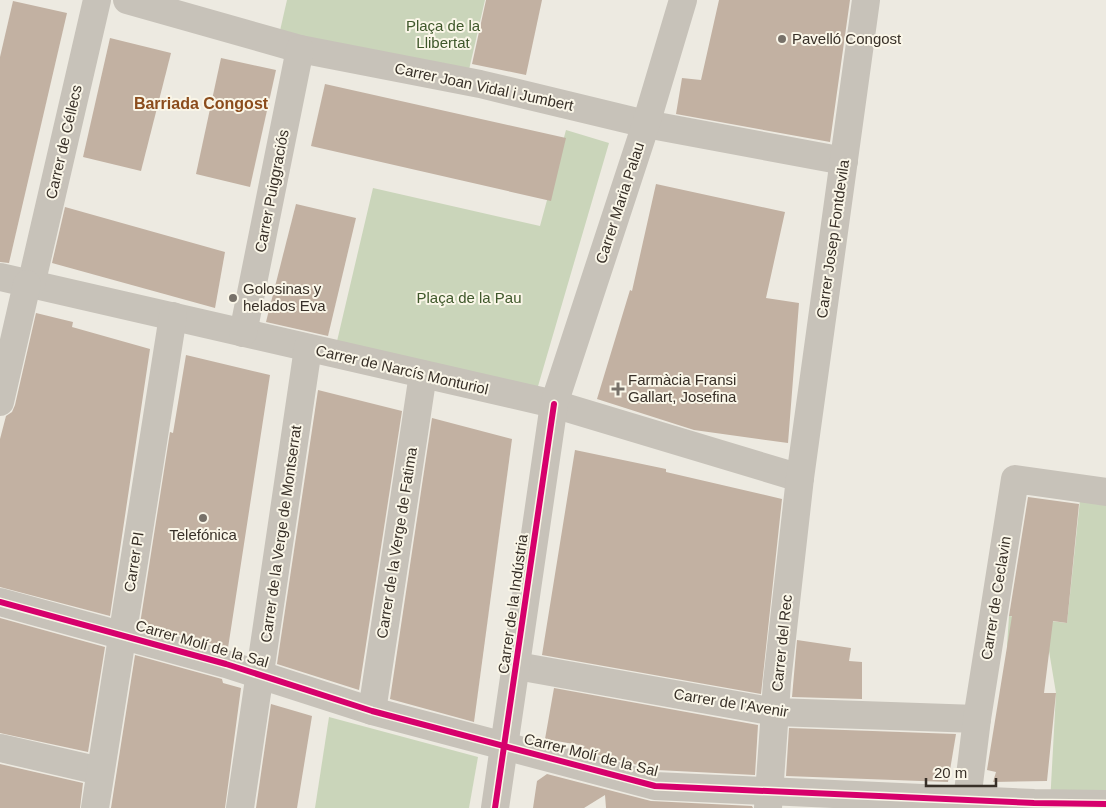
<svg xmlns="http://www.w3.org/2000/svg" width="1106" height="808" font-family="Arial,sans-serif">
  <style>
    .green { fill: #cad5ba }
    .building { fill: #c2b1a2 }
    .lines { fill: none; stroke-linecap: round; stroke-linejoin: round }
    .minor { stroke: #c7c2b9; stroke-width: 28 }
    .cycleway-casing { stroke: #faf6e8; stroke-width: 9 }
    .cycleway { stroke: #d6006c; stroke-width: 6 }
    .poi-dot { fill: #777169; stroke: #faf6e8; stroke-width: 2 }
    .labels { text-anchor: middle; stroke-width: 4; stroke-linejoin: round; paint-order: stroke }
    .park-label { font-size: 15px; fill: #3e572a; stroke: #faf6e8 }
    .poi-label { font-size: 15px; fill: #383028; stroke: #faf6e8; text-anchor: start }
    .street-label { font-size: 15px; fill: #383028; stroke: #faf6e8 }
    .neighbourhood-label { font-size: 16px; font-weight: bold; fill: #8b4c1c; stroke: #faf6e8 }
  </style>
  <rect width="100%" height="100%" fill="#edeae1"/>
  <g class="green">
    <polygon points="287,0 485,0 468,74 279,35"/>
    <polygon points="566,130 609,143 534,400 334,354 373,188 540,226"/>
    <polygon points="1080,500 1106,504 1106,804 1050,804 1056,693 1049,651 1007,646 1009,616 1067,623"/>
    <polygon points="329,717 478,757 469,808 315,808"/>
  </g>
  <g class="building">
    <polygon points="486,0 542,0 526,75 472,64"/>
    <polygon points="719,0 850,0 830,142 676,114 682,78 701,80"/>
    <polygon points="13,1 67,13 9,263 0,262 0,57"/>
    <polygon points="110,38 171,53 141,171 83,157"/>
    <polygon points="221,58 276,70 250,187 196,174"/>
    <polygon points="325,84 566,138 551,201 311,146"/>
    <polygon points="656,184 785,212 766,298 799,303 788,443 694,430 597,399 630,290 632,291"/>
    <polygon points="296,204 356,218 328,336 266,322"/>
    <polygon points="65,207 225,252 215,308 52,263"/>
    <polygon points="36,313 73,322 72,327 150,349 110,616 0,587 0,439 6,416 12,412 15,405"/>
    <polygon points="186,355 270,375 228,648 140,624 170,432 173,433"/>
    <polygon points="318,390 402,411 359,690 277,664"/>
    <polygon points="432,418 512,439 474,722 390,699"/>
    <polygon points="575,450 666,469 666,472 782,499 761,694 542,655"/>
    <polygon points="1028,497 1079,504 1067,623 1053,621 1044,693 1056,693 1047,781 993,782 996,772 987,770 1012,616 1009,616"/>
    <polygon points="0,618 105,647 88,752 0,733"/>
    <polygon points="797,640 851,648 849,661 862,662 862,699 792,697"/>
    <polygon points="135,655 222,679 223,683 241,688 225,808 111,808"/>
    <polygon points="554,688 758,725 755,775 657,770 580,750 585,746 545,739"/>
    <polygon points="271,704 312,716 297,808 256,808"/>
    <polygon points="789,728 956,734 948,782 786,776"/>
    <polygon points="0,764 83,783 80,808 0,808"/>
    <polygon points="547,774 651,801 752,806 753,808 606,808 605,795 584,808 533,808 537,781"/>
  </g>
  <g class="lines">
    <g class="minor">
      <polyline points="127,0 300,49 480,84 646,124 844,161"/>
      <polyline points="0,277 554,404 800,478"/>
      <polyline points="31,285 97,0"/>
      <polyline points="243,333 300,49"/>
      <polyline points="0,402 27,284"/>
      <polyline points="0,602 226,664 372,711 655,786 1034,803 1106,804"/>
      <polyline points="517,666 775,712 977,719"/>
      <polyline points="372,711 423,374"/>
      <polyline points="0,748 100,771"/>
      <polyline points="95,808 173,316"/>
      <polyline points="240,808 308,348"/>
      <polyline points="495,808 554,404 646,124 683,0"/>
      <polyline points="768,808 777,682 800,478 866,0"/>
      <polyline points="966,808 977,719 1015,479 1106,492"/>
    </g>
    <g class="cycleway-casing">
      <g id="cycleway">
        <polyline points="0,602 226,664 372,711 655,786 1034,803 1106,804"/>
        <polyline points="495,808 554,404"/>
      </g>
    </g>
    <use href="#cycleway" class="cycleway"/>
  </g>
  <g class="poi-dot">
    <circle cx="782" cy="39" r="5"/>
    <circle cx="233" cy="298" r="5"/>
    <path d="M615.5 381.5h5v5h5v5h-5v5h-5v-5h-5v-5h5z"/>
    <circle cx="203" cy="518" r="5"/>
  </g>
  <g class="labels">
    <g class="park-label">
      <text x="443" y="31">Plaça de la<tspan x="443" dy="17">Llibertat</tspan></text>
      <text x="469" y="303">Plaça de la Pau</text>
    </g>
    <g class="poi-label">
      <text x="792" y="44">Pavelló Congost</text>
      <text x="243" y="294">Golosinas y<tspan x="243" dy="17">helados Eva</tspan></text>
      <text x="628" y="385">Farmàcia Fransi<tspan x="628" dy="17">Gallart, Josefina</tspan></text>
      <text x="203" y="540" text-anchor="middle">Telefónica</text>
    </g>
    <g class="street-label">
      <text transform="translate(484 87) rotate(12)" y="5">Carrer Joan Vidal i Jumbert</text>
      <text transform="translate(64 142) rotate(-77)" y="5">Carrer de Céllecs</text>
      <text transform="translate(272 191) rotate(-79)" y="5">Carrer Puiggraciós</text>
      <text transform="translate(620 203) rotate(-72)" y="5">Carrer Maria Palau</text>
      <text transform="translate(833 239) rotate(-82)" y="5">Carrer Josep Fontdevila</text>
      <text transform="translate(402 370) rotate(13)" y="5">Carrer de Narcís Monturiol</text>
      <text transform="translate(281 534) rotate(-82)" y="5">Carrer de la Verge de Montserrat</text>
      <text transform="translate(397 543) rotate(-81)" y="5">Carrer de la Verge de Fatima</text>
      <text transform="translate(134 562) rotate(-81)" y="5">Carrer PI</text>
      <text transform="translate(996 598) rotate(-81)" y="5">Carrer de Ceclavin</text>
      <text transform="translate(513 604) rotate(-82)" y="5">Carrer de la Indústria</text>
      <text transform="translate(782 643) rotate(-84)" y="5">Carrer del Rec</text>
      <text transform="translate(202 644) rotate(16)" y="5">Carrer Molí de la Sal</text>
      <text transform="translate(731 703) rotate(9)" y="5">Carrer de l'Avenir</text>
      <text transform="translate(591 755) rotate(14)" y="5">Carrer Molí de la Sal</text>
    </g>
    <g class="neighbourhood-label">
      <text x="201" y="109">Barriada Congost</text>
    </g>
  </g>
  <path d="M926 778v8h70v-8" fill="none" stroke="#383028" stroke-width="2.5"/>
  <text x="934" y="778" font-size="15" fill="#383028" stroke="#faf6e8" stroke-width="4" paint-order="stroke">20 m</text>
</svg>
